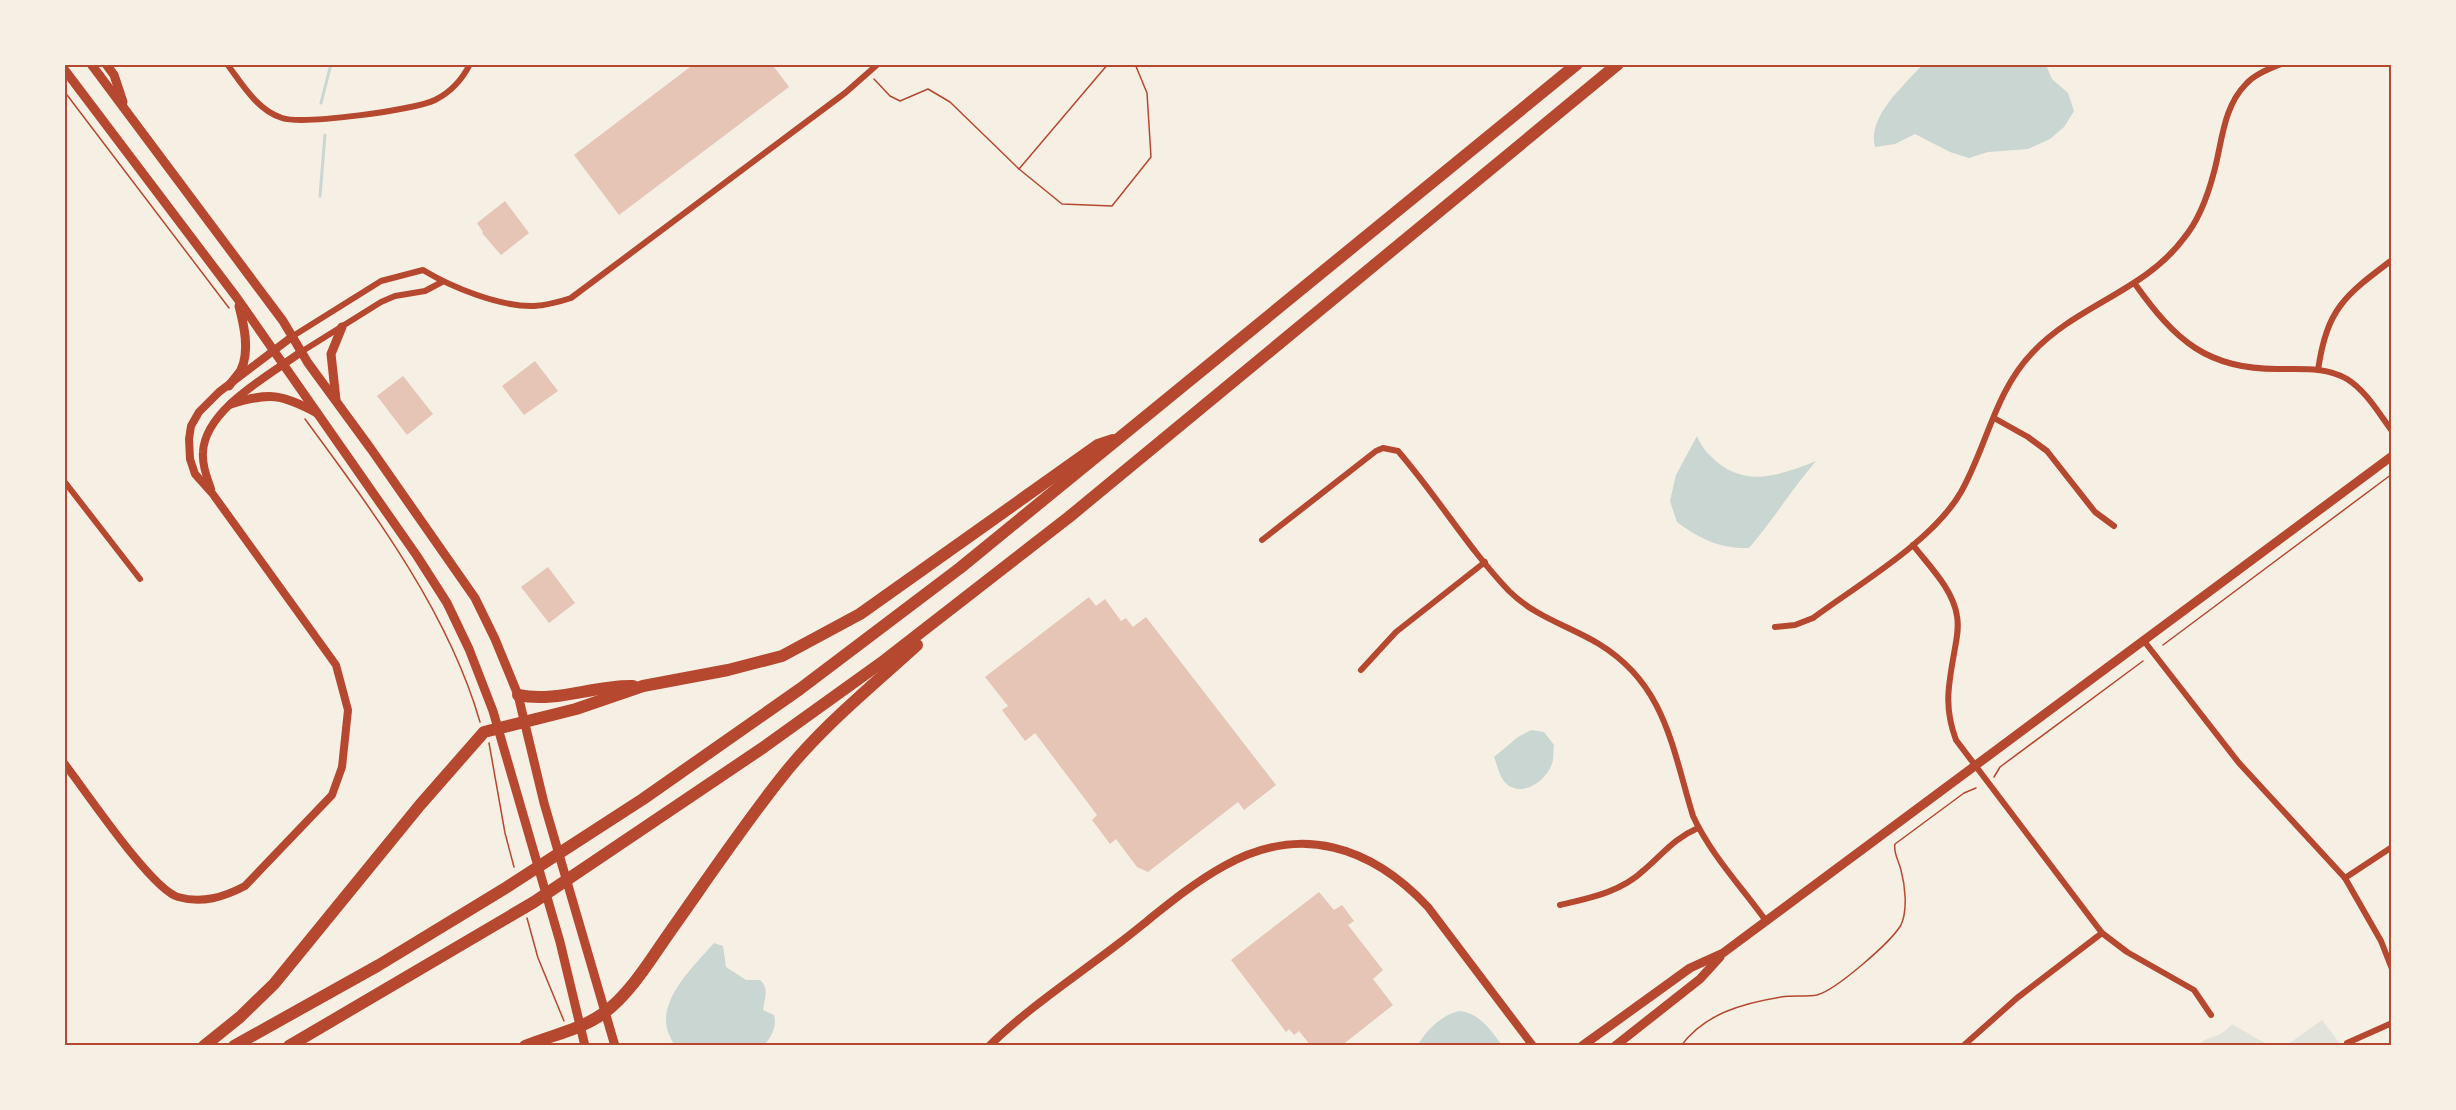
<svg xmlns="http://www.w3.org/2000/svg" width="2456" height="1110" font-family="'Public Sans',sans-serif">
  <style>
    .green { fill: #e2e4dc }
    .water { fill: #c9d6d2 }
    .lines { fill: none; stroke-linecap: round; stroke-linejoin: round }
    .stream { stroke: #c9d6d2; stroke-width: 3 }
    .building { fill: #e6c5b7 }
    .path { stroke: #b5482f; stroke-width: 1.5 }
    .minor { stroke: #b5482f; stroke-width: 6 }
    .tertiary { stroke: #b5482f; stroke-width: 8 }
    .secondary { stroke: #b5482f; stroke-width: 9 }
    .motorway { stroke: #b5482f; stroke-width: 12 }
    .neatline { fill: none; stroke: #b5482f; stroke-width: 2 }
  </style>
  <rect width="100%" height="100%" fill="#f6efe4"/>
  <g class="green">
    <polygon points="2322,1020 2341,1045 2287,1045"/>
    <path d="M2232 1024 2268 1045H2198C2211 1034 2218 1040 2232 1024Z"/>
  </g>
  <g class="water">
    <path d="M1923 64 2046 65 2052 79 2068 93 2074 111 2064 127 2050 139 2028 149 1988 152 1969 158 1950 152 1915 134 1895 144 1875 147C1867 116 1904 86 1923 64Z"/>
    <path d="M1697 436C1702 448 1708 454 1717 462 1748 488 1783 474 1816 461 1792 489 1773 520 1749 548 1720 549 1700 539 1677 522L1670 501 1676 475Z"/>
    <path d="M1531 730 1544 732 1554 745C1553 751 1554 759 1552 764 1545 783 1518 800 1503 780 1499 774 1497 764 1494 757L1518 737Z"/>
    <path d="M714 943 723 946 726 967 746 980H760C770 989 764 999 763 1010L774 1015C777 1026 772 1037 764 1045H674C672 1040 668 1034 667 1028 660 997 695 965 714 943Z"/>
    <path d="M1460 1011C1481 1014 1490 1030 1502 1045H1418C1426 1030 1443 1014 1460 1011Z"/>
  </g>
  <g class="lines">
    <g class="stream">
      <polyline points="321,103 331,64"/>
      <polyline points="320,196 325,135"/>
    </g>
  </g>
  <g class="building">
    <polygon points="694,64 772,64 789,87 619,215 574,155"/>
    <polygon points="505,201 529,233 501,255 482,233 483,232 477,223"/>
    <polygon points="535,361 558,391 524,415 502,386"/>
    <polygon points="403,376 433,414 407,435 377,396"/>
    <polygon points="548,567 575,603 549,623 521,587"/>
    <polygon points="1089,597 1096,606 1105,599 1121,621 1126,618 1133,627 1146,617 1276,785 1244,810 1238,802 1148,872 1137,867 1116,839 1110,844 1092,820 1097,815 1035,733 1025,741 1002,710 1008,706 985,677"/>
    <polygon points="1319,892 1334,910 1342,905 1354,921 1348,925 1383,970 1373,979 1393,1005 1341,1046 1311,1046 1299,1031 1294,1035 1289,1029 1286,1032 1231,960"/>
  </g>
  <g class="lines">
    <g class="path">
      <polyline points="874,79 890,96 900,101 928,89 950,102 1019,169 1062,204 1112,206 1151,157 1147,93 1135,64"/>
      <polyline points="64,91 229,308"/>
      <polyline points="1019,169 1108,64"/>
      <path d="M305 419C372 510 448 611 480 722"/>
      <polyline points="2163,645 2392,474"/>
      <polyline points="489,743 505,833 514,867"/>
      <polyline points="1994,777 2000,767 2143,661"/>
      <polyline points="527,918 538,958 564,1021"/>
      <path d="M1681 1046C1704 1014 1743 1003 1781 997 1793 995 1806 997 1817 995 1836 990 1891 942 1901 925 1908 910 1905 885 1901 870 1899 861 1893 853 1895 844L1964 793 1976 788"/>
    </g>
    <g class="minor">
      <path d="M227 64C242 84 257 110 282 118 303 125 415 110 435 100 451 92 462 80 470 64"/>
      <path d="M2135 284C2175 340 2207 370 2280 369 2302 369 2327 367 2347 379 2366 391 2378 412 2392 431"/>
      <path d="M293 336 381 281 423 270C451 287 500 307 534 306 547 305 559 302 571 298L845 93 878 64"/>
      <polyline points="301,352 381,302 395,296 425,291 442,282"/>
      <path d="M2318 370C2327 309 2344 296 2392 260"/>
      <polyline points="1994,418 2028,437 2047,451 2095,512 2114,526"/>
      <polyline points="64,481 140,579"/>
      <path d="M1262 540 1376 451 1383 448 1398 451C1437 496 1468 548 1509 591 1535 617 1569 626 1599 644 1666 685 1672 748 1693 816 1711 855 1741 886 1766 921"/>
      <path d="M1913 545C1929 566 1953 589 1957 616 1959 627 1957 637 1955 648 1949 683 1943 705 1956 740L2102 933 2127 952 2194 990 2211 1015"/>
      <path d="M1775 627 1795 625 1813 618C1859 584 1933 541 1961 492 1987 446 1995 391 2033 352 2077 305 2145 291 2184 238 2199 220 2208 195 2214 172 2222 143 2223 107 2246 84 2255 74 2269 69 2281 64"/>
      <polyline points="2144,641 2239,763 2345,878 2381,941 2392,969"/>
      <polyline points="1361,670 1396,632 1485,562"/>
      <polyline points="2345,878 2392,847"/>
      <path d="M1560 905C1590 898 1621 892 1644 870 1664 853 1673 839 1698 828"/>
      <polyline points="2347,1043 2392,1023"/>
      <polyline points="1963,1046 2017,998 2102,933"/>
    </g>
    <g class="tertiary">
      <path d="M211 489C207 477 202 465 203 452 205 409 270 375 301 352"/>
      <path d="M64 763C85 790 151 889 178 897 202 904 224 897 245 886L332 795 342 767 348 710 336 665 212 493 195 474 190 459 189 439 191 426 199 412 219 392 293 336"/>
      <path d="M989 1046C1028 1008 1075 977 1118 944 1152 918 1186 887 1224 866 1300 823 1371 846 1428 907L1533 1046"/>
    </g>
    <g class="secondary">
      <polyline points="91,64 283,321 308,363 371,449 475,598 495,639 518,695 544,803 615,1046"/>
      <polyline points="106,64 114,75 123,102"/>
      <polyline points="64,69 237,298 417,556 447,603 469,649 493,711 560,942 585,1046"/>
      <path d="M229 386C232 381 238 375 241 370 250 351 244 325 239 306"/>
      <polyline points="336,400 331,354 342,327"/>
      <path d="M231 404C269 392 282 394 317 413"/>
      <polyline points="1582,1046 1690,968 1723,953 2392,456"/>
      <polyline points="1615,1046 1700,979 1720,957"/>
    </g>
    <g class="motorway">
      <path d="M518 695C557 703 594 685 633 686"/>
      <polyline points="204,1046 240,1017 274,984 420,805 484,732 576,709 643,686 728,670 782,656 860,614 1098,445 1113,440"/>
      <polyline points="234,1046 379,965 507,887 643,799 800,689 960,568 1577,64"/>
      <polyline points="289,1046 534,902 764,747 885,660 1069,517 1618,64"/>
      <path d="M525 1046C552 1035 580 1030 604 1013 632 992 652 957 672 929 708 878 743 826 781 778 821 727 870 688 917 645"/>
    </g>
  </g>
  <rect width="2456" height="1110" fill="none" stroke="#f6efe4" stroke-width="132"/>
  <rect x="66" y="66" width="2324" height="978" class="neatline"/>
</svg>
